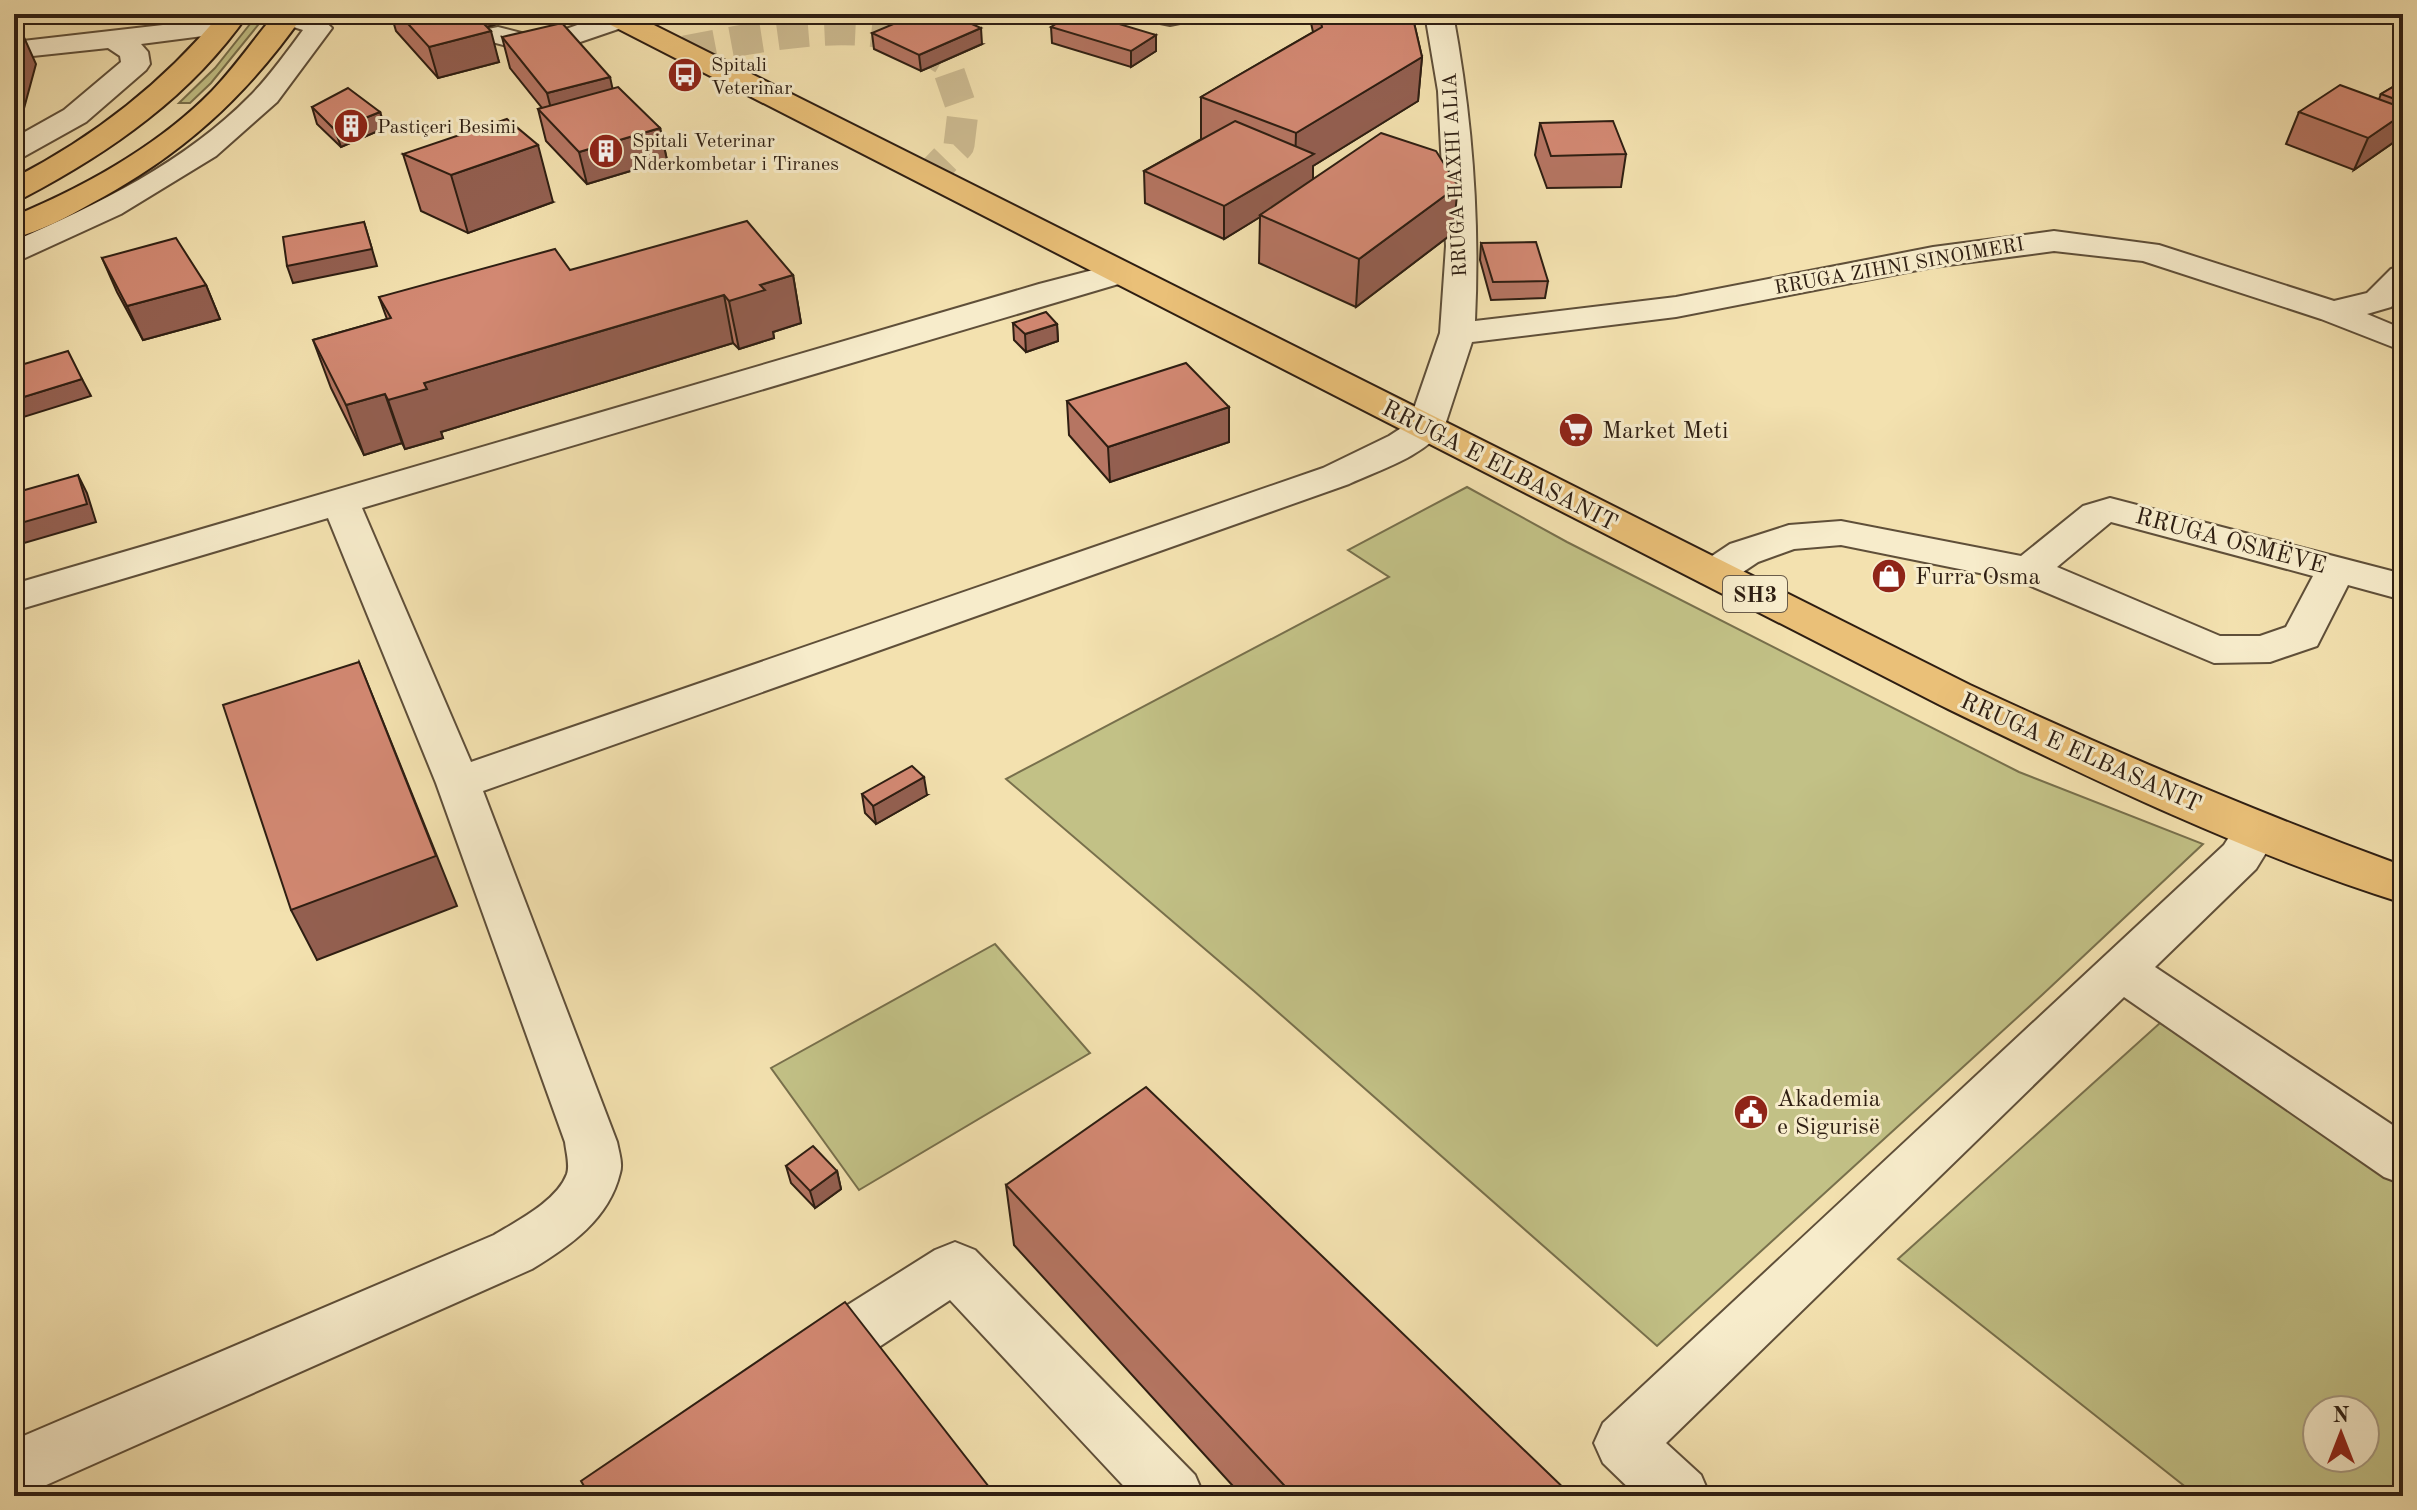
<svg xmlns="http://www.w3.org/2000/svg" width="2417" height="1510" font-family="'Old Standard TT',serif">
  <style>
    .green { fill: #c2c186; stroke: #78704c; stroke-width: 2; fill-rule: evenodd }
    .lines { fill: none; stroke-linecap: round; stroke-linejoin: round }
    .minor-tunnel { stroke: #ccba90; stroke-width: 31; stroke-dasharray: 31 16; stroke-linecap: butt }
    .minor-casing { stroke: #5f4f39; stroke-width: 4 }
    .major-casing { stroke: #2e1e12; stroke-width: 4 }
    .minor { fill: #f7eccb; fill-rule: evenodd }
    .major { fill: #eac078; fill-rule: evenodd }
    .wall { fill: #b57562; stroke: #2e1e12; stroke-width: 2 }
    .shaded-wall { fill: #935f50; stroke: #2e1e12; stroke-width: 2 }
    .building { fill: #d28872; stroke: #2e1e12; stroke-width: 2 }
    .labels { text-anchor: middle; stroke-width: 6; stroke-linejoin: round; paint-order: stroke }
    .far-poi-label { font-size: 20px; fill: #2e1e12; stroke: #f7eccb; text-anchor: start }
    .far-street-label { font-size: 20px; fill: #2e1e12; stroke: #f7eccb }
    .shield { fill: #f7eccb; stroke: #6a5c4a; stroke-width: 2 }
    .shield-label { font-size: 22px; font-weight: bold; fill: #2e1e12 }
    .poi-label { font-size: 24px; fill: #2e1e12; stroke: #f7eccb; text-anchor: start }
    .street-label { font-size: 24px; fill: #2e1e12; stroke: #f7eccb }
  </style>
  <rect width="100%" height="100%" fill="#f3e1af"/>
  <filter id="stains"><feTurbulence type="fractalNoise" baseFrequency=".0025" numOctaves="4"/><feColorMatrix values="0 0 0 0 .2 0 0 0 0 .09 0 0 0 0 .02 0 0 0 .5 -.17"/></filter>
  <radialGradient id="worn" r=".72"><stop offset=".6" stop-color="#630" stop-opacity="0"/><stop offset="1" stop-color="#630" stop-opacity=".3"/></radialGradient>
  <g class="green">
    <polygon points="258,14 267,14 211,83 190,103 179,103 215,68"/>
    <polygon points="1467,487 1567,542 2019,772 2203,844 2042,995 1657,1346 1254,991 1006,779 1389,577 1348,550"/>
    <polygon points="995,944 1090,1053 859,1190 771,1068"/>
    <path d="M2160 1023 2403 1185V1496H2197L1898 1259ZM2317 1410H2365V1458H2317Z"/>
  </g>
  <g class="lines">
    <path class="minor-tunnel" d="M685 51C749 39 838 19 901 37 917 41 931 52 945 60L963 112 959 145 928 177"/>
    <g class="minor-casing">
      <g id="minor">
        <path d="M276 14H317L332 28 277 102 216 156 121 214 14 263V241C97 205 185 162 249 97 269 77 286 53 303 30L278 22Z"/>
        <polygon points="608,14 630,14 634,19 630,25 542,55 488,41 484,35 488,29 498,27 541,38"/>
        <polygon points="1158,14 1186,14 1180,23 1170,25 1160,23 1156,17"/>
        <path d="M1425 14H1453C1472 116 1480 217 1475 321L1676 297 1933 247 2054 231 2159 245 2334 301 2367 293 2391 269 2403 266V295L2391 307 2367 314 2403 329V351L2321 319 2143 261 2054 251 1933 267 1676 317 1472 342 1444 428C1425 456 1379 470 1349 484L483 791 617 1142C619 1152 623 1164 620 1173 609 1219 570 1246 532 1269L35 1490 14 1496V1440L494 1235C517 1221 557 1201 567 1174 570 1165 566 1151 565 1142L436 783 328 518 14 611V584L1039 284 1120 263 1132 266 1137 273 1132 280 362 508 471 762 1323 468 1389 436 1409 423 1440 333 1446 246 1438 91Z"/>
        <polygon points="224,18 234,20 238,26 234,32 141,44 148,52 150,64 146,70 86,122 25,156 14,159 14,138 64,110 121,62 120,56 108,48 14,58 14,42"/>
        <path d="M2110 498 2403 574V600L2348 585 2317 646 2270 662 2214 663 2019 581 1841 545 1794 549 1758 562 1728 582 1714 586 1700 582 1694 573 1700 564 1730 544 1789 525 1841 521 2021 556 2083 506ZM2111 522 2313 576 2286 627 2260 636H2220L2057 567Z"/>
        <polygon points="2257,813 2273,818 2280,830 2256,869 2155,967 2403,1132 2403,1184 2384,1177 2124,997 1666,1443 1701,1475 1710,1496 1637,1496 1603,1463 1594,1443 1603,1423 2224,845 2241,818"/>
        <polygon points="955,1242 975,1250 1195,1475 1204,1496 1133,1496 950,1300 832,1378 812,1386 792,1378 783,1359 792,1340 935,1250"/>
      </g>
    </g>
    <g class="major-casing">
      <g id="major">
        <path d="M220 14H248C192 95 111 152 25 197L14 199V178C94 137 163 83 220 14Z"/>
        <path d="M275 14H304C246 97 181 156 92 203 67 217 41 231 14 238V216C84 187 158 146 212 91 235 67 254 39 275 14Z"/>
        <path d="M597 14H632L1970 685C2112 751 2256 812 2403 866V903C2243 853 2090 778 1940 705L601 20Z"/>
      </g>
    </g>
    <use href="#minor" class="minor"/>
    <use href="#major" class="major"/>
  </g>
  <g class="wall">
    <polygon points="391,14 523,14 523,16 487,27 499,62 438,78 396,31"/>
    <polygon points="1309,14 1412,14 1422,57 1418,101 1313,166 1313,179 1453,233 1356,307 1259,263 1260,217 1224,239 1145,203 1144,171 1201,139 1201,97 1313,32"/>
    <polygon points="1051,27 1156,35 1156,51 1131,67 1052,43"/>
    <polygon points="872,33 982,44 921,71 874,49"/>
    <polygon points="502,37 612,88 660,128 667,160 587,184 546,141 538,109 542,108 510,68"/>
    <polygon points="2403,56 2403,76 2395,73"/>
    <polygon points="2403,81 2403,140 2396,137 2394,142 2354,170 2286,144 2299,112 2379,99 2381,94"/>
    <polygon points="312,107 380,112 385,128 341,147 317,124"/>
    <polygon points="1540,123 1626,154 1621,187 1547,188 1535,155"/>
    <polygon points="403,154 553,202 468,233 421,211"/>
    <polygon points="1481,243 1548,281 1545,298 1491,300 1480,260"/>
    <polygon points="102,258 206,285 220,319 143,340 117,292"/>
    <polygon points="570,270 793,275 801,323 773,332 774,338 739,349 733,343 441,432 443,438 405,449 402,443 364,455 331,388 313,340 387,319 379,297"/>
    <polygon points="1013,323 1057,324 1058,341 1026,352 1014,340"/>
    <polygon points="1067,401 1229,407 1229,442 1110,482 1069,435"/>
    <polygon points="862,794 927,795 876,824 865,813"/>
    <polygon points="786,1166 837,1171 841,1189 815,1208 791,1183"/>
    <polygon points="1006,1185 1572,1496 1242,1496 1014,1245"/>
  </g>
  <g class="shaded-wall">
    <polygon points="472,14 523,14 523,16 477,30"/>
    <polygon points="14,15 36,64 23,112 14,113"/>
    <polygon points="981,28 982,44 921,71 919,55"/>
    <polygon points="491,31 499,62 438,78 429,47"/>
    <polygon points="1156,35 1156,51 1131,67 1131,51"/>
    <polygon points="1422,57 1418,101 1313,166 1313,186 1260,215 1260,217 1224,239 1224,206 1295,165 1296,133"/>
    <polygon points="610,77 617,109 555,125 547,93"/>
    <polygon points="380,112 385,128 341,147 335,130"/>
    <polygon points="2403,114 2403,122 2394,142 2354,170 2368,138"/>
    <polygon points="660,128 667,160 587,184 579,152"/>
    <polygon points="538,145 553,202 468,233 451,175"/>
    <polygon points="1458,186 1453,233 1356,307 1359,259"/>
    <polygon points="364,222 377,266 293,283 287,266"/>
    <polygon points="793,275 801,323 773,332 774,338 739,349 729,301 760,285"/>
    <polygon points="206,285 220,319 143,340 127,306"/>
    <polygon points="724,295 733,343 441,432 443,438 405,449 388,400 424,383"/>
    <polygon points="1057,324 1058,341 1026,352 1025,334"/>
    <polygon points="82,379 91,396 14,420 14,400"/>
    <polygon points="385,394 402,443 364,455 346,405"/>
    <polygon points="1229,407 1229,442 1110,482 1108,447"/>
    <polygon points="78,475 87,493 96,522 14,546 14,525"/>
    <polygon points="359,662 457,906 317,960 291,910"/>
    <polygon points="924,777 927,795 876,824 873,806"/>
    <polygon points="837,1171 841,1189 815,1208 810,1191"/>
  </g>
  <g class="building">
    <polygon points="399,14 474,14 491,31 429,47"/>
    <polygon points="917,14 949,14 981,28 919,55 872,33"/>
    <polygon points="1072,14 1086,14 1156,35 1131,51 1051,27"/>
    <polygon points="1319,14 1412,14 1422,57 1296,133 1201,97 1322,27"/>
    <polygon points="562,23 610,77 547,93 502,37"/>
    <polygon points="2403,81 2403,102 2381,94"/>
    <polygon points="2340,85 2403,108 2403,114 2368,138 2299,112"/>
    <polygon points="618,87 660,128 579,152 538,109"/>
    <polygon points="348,88 380,112 335,130 312,107"/>
    <polygon points="507,119 538,145 451,175 403,154"/>
    <polygon points="1235,121 1314,154 1224,206 1144,171"/>
    <polygon points="1613,121 1626,154 1551,156 1540,123"/>
    <polygon points="1381,133 1436,151 1458,186 1359,259 1260,215"/>
    <polygon points="747,221 793,275 760,285 765,290 729,301 724,295 424,383 427,389 388,400 385,394 346,405 313,340 391,318 379,297 555,249 570,270"/>
    <polygon points="364,222 372,249 287,266 283,237"/>
    <polygon points="176,238 206,285 127,306 102,258"/>
    <polygon points="1536,242 1548,281 1493,282 1481,243"/>
    <polygon points="1046,312 1057,324 1025,334 1013,323"/>
    <polygon points="68,351 82,379 14,400 14,367"/>
    <polygon points="1186,363 1229,407 1108,447 1067,401"/>
    <polygon points="78,475 87,504 14,525 14,493"/>
    <polygon points="359,662 436,856 291,910 223,705"/>
    <polygon points="912,766 924,777 873,806 862,794"/>
    <polygon points="1146,1087 1572,1496 1294,1496 1006,1185"/>
    <polygon points="813,1146 837,1171 810,1191 786,1166"/>
    <polygon points="845,1302 996,1496 590,1496 581,1481"/>
  </g>
  <defs>
    <g id="bus-disc" transform="scale(1.8)"><circle r="9.5" fill="#8f2418" stroke="#f7eccb"/><path d="M-5-6H5V4H4V6H2V4H-2V6H-4V4H-5ZM-3.5-4V0h7V-4ZM-3.5 1.2v1.5H-2V1.2ZM2 1.2v1.5H3.5V1.2Z" fill="#fff"/></g>
    <g id="building-disc" transform="scale(1.8)"><circle r="9.5" fill="#8f2418" stroke="#f7eccb"/><path d="M-4-6H4V6H1V3H-1V6H-4ZM-2.5-4.3h1.7v1.8h-1.7ZM.8-4.3h1.7v1.8H.8ZM-2.5-1h1.7V.8h-1.7ZM.8-1h1.7V.8H.8Z" fill="#fff"/></g>
    <g id="supermarket-disc" transform="scale(1.8)"><circle r="9.5" fill="#8f2418" stroke="#f7eccb"/><path d="M-6-5.5h2.5l.6 2H6L4.5 2H-2.5L-4.4-4H-6ZM-1.5 3.2a1.3 1.3 0 1 0 .1 0ZM3 3.2a1.3 1.3 0 1 0 .1 0Z" fill="#fff"/></g>
    <g id="shop-disc" transform="scale(1.8)"><circle r="9.5" fill="#8f2418" stroke="#f7eccb"/><path d="M-5-2.5h2.3a2.7 3.5 0 0 1 5.4 0H5L5.5 6h-11ZM-1.5-2.5h3a1.5 2.3 0 0 0-3 0Z" fill="#fff"/></g>
    <g id="civic-disc" transform="scale(1.8)"><circle r="9.5" fill="#8f2418" stroke="#f7eccb"/><path d="M-.6-6.5H3V-4.5H.6V-3L4-1V1h2V6H-6V1h2V-1L-.6-3ZM-1.2 2.5V6h2.4V2.5Z" fill="#fff"/></g>
  </defs>
  <g fill-rule="evenodd">
    <use href="#bus-disc" x="685" y="75"/>
    <use href="#building-disc" x="351" y="126"/>
    <use href="#building-disc" x="606" y="151"/>
    <use href="#supermarket-disc" x="1576" y="430"/>
    <use href="#shop-disc" x="1889" y="576"/>
    <use href="#civic-disc" x="1751" y="1112"/>
  </g>
  <g class="labels">
    <g class="far-poi-label">
      <text x="711" y="71">Spitali<tspan x="711" dy="23">Veterinar</tspan></text>
      <text x="377" y="133">Pastiçeri Besimi</text>
      <text x="632" y="147">Spitali Veterinar<tspan x="632" dy="23">Nderkombetar i Tiranes</tspan></text>
    </g>
    <g class="far-street-label">
      <text transform="translate(1454 175) rotate(-93)" y="7">RRUGA HAXHI ALIA</text>
      <text transform="translate(1899 265) rotate(-10)" y="7">RRUGA ZIHNI SINOIMERI</text>
    </g>
    <rect class="shield" x="1723" y="576" width="64" height="36" rx="6"/>
    <g class="shield-label">
      <text x="1755" y="602">SH3</text>
    </g>
    <g class="poi-label">
      <text x="1602" y="438">Market Meti</text>
      <text x="1915" y="584">Furra Osma</text>
      <text x="1777" y="1106">Akademia<tspan x="1777" dy="28">e Sigurisë</tspan></text>
    </g>
    <g class="street-label">
      <text transform="translate(1500 465) rotate(27)" y="8">RRUGA E ELBASANIT</text>
      <text transform="translate(2231 540) rotate(15)" y="8">RRUGA OSMËVE</text>
      <text transform="translate(2081 752) rotate(24)" y="8">RRUGA E ELBASANIT</text>
    </g>
  </g>
  <rect width="2417" height="1510" fill="none" stroke="#f3e1af" stroke-width="48"/>
  <rect x="16" y="16" width="2385" height="1478" fill="none" stroke="#2e1e12" stroke-width="4"/>
  <rect x="24" y="24" width="2369" height="1462" fill="none" stroke="#2e1e12" stroke-width="2"/>
  <g transform="translate(2341 1434)"><circle r="38" fill="#f7eccb" stroke="#a79a81" stroke-width="2"/>
  <path d="M0-6L14 30L0 20L-14 30Z" fill="#8f2418"/>
  <text y="-12" font-size="22" font-weight="bold" text-anchor="middle" fill="#2e1e12">N</text>
  </g>
  <rect width="100%" height="100%" filter="url(#stains)"/>
  <rect width="100%" height="100%" fill="url(#worn)"/>
</svg>
